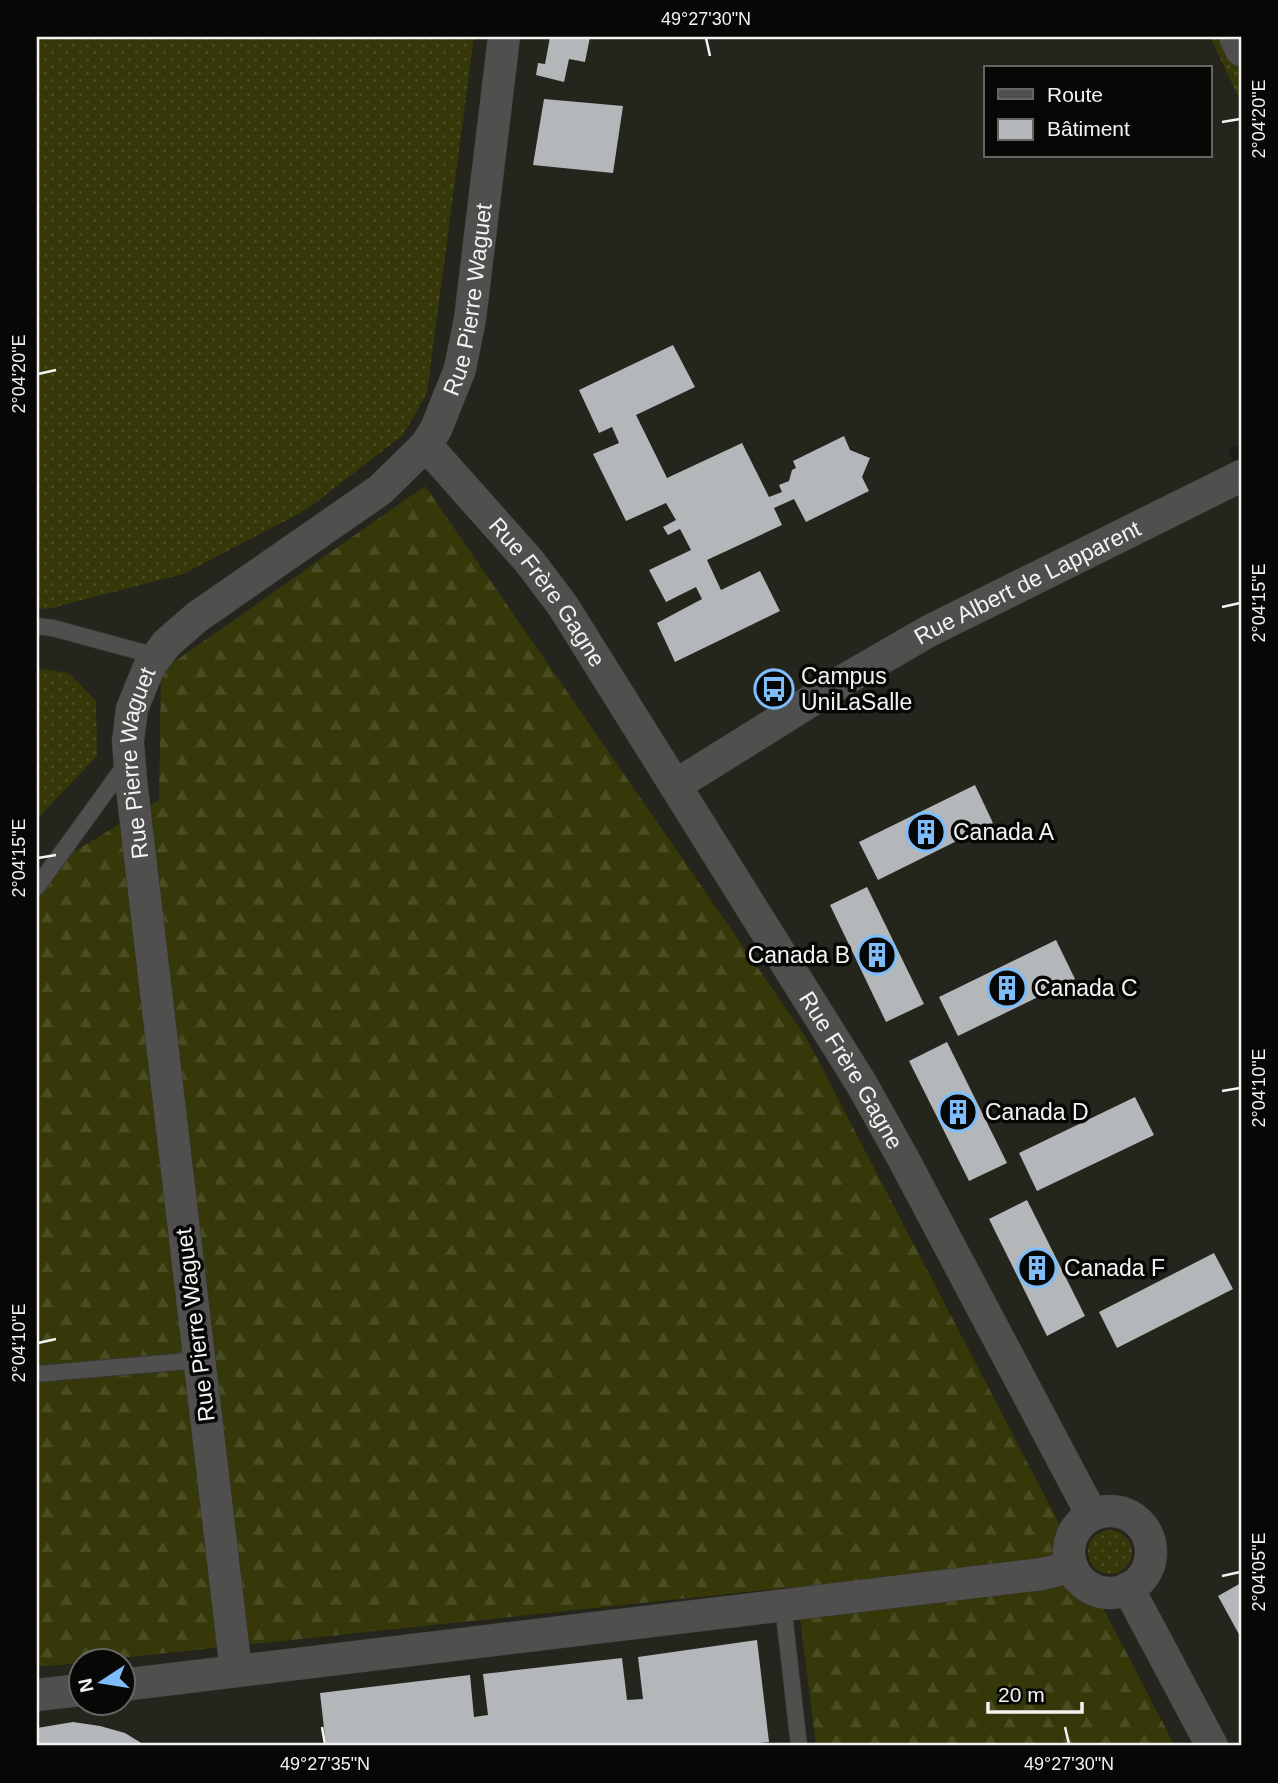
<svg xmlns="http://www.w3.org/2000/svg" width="1278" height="1783" font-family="Arial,sans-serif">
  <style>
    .built { fill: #24251d; fill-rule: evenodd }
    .grass { fill: url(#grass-dots) }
    .forest { fill: url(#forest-firs) }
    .building { fill: #b4b7b9 }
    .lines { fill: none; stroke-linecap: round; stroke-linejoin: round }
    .service-casing { stroke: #363633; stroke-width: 18 }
    .minor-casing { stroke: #363633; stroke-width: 33 }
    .service { stroke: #4f4f4e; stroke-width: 16 }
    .minor { stroke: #4f4f4e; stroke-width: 32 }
    .ticks { fill: none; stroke: #f3f3f1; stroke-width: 2.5 }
    .labels { text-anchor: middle; stroke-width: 7; stroke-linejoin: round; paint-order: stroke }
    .street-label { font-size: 23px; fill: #f3f3f1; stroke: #070706 }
    .poi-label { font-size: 23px; fill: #f3f3f1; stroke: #070706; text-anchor: start }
    .neatline { fill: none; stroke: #f3f3f1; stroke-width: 2.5 }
    .ticks-label { font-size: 18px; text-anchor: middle; fill: #f3f3f1 }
  </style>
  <defs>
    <pattern id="grass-dots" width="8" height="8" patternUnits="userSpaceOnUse" patternTransform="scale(1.75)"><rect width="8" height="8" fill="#36380a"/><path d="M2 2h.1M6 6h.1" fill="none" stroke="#4a4c22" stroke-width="1.8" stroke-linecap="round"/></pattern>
    <pattern id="forest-firs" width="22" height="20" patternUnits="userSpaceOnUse" patternTransform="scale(1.75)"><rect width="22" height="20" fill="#36380a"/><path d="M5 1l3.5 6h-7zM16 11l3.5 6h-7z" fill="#4a4c22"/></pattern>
  </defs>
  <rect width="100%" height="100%" fill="#1c1c19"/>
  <g class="built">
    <path d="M474 37H1210L1241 103V443L1228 449 1241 477V1746H1175L807 1039 425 487 162 671 159 800 37 874V287L427 393ZM986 68H1210V156H986Z"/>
    <polygon points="797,1587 816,1746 37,1746 37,1667 80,1663 80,1702 122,1702 122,1660 101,1660"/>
  </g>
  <g class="grass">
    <polygon points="37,37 474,37 427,393 403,435 306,510 183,574 48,609 37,608"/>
    <polygon points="1210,37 1241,37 1241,103"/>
    <polygon points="37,668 69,673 96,701 97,756 37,819"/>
    <circle cx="1110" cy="1552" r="22"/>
  </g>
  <polygon class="forest" points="425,486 807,1039 1175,1746 816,1746 796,1587 101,1660 80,1660 80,1663 37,1667 37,874 159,800 161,671"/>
  <g class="building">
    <polygon points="550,37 590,37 585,62 569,59 564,82 536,75 538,63 545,64"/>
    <polygon points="544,99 623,106 613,173 533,165"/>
    <polygon points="673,345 695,387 636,415 667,478 742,443 769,497 782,492 779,485 789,481 792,470 796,468 793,461 844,436 850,450 870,458 862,477 869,491 806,522 794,499 774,508 782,525 707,560 721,590 760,571 780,611 675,662 657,623 702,599 696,587 666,602 649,570 691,550 680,529 668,535 663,527 676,520 666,503 626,521 593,454 619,443 612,427 599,433 579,390"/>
    <polygon points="975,785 993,823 878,880 859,842"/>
    <polygon points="867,887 924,1004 886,1022 830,905"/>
    <polygon points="1056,940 1075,979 958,1036 939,997"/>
    <polygon points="947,1042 1007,1163 969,1181 909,1061"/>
    <polygon points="1135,1097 1154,1135 1037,1191 1019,1153"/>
    <polygon points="1027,1200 1085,1316 1047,1336 989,1219"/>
    <polygon points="1214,1253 1233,1289 1117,1348 1099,1312"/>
    <polygon points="1241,1583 1241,1638 1218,1596"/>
    <polygon points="757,1640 769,1742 727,1746 326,1746 320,1693 470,1675 474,1717 488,1715 483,1674 622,1658 627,1700 643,1699 638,1657"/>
    <polygon points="73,1722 100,1726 125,1733 146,1746 37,1746 37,1728"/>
  </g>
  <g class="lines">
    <g class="service-casing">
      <g id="service">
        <polyline points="37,626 53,628 156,656"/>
        <polyline points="37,887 128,761"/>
        <polyline points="37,1374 199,1360"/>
        <polyline points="783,1605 799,1746"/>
      </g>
    </g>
    <g class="minor-casing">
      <g id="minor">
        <polyline points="1235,37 1241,50"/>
        <path id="s1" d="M426 445 529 561 563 606 861 1083 904 1160 1092 1515"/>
        <path id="s2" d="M676 785 846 679 929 631 1241 476"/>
        <circle cx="1110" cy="1552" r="41"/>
        <polyline points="1128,1588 1212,1746"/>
        <path id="s3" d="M236 1671 131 780 128 741 132 709 149 667 167 643 197 617 380 490 426 445 436 429 460 369 470 319 504 37"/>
        <polyline points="122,1685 1042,1574 1072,1567"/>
        <polyline points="37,1695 80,1690"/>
      </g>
    </g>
    <use href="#service" class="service"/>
    <use href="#minor" class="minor"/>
  </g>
  <path class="ticks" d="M706 38 710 56M1222 122 1240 119M38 374 56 370M1222 607 1240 603M38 858 56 855M1222 1091 1240 1088M38 1343 56 1339M1222 1576 1240 1572M322 1727 325 1744M1065 1727 1069 1744"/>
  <defs>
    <g id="bus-ring" transform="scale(2.0125)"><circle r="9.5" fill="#070706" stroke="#7ebdf9" stroke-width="1.5"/><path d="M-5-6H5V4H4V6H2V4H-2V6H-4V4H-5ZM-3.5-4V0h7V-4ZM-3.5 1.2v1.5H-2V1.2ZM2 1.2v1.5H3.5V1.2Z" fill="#7ebdf9"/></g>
    <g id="building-ring" transform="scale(2.0125)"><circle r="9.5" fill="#070706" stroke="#7ebdf9" stroke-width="1.5"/><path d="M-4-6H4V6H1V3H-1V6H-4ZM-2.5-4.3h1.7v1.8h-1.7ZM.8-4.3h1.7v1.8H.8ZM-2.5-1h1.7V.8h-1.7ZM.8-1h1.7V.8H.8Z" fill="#7ebdf9"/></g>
  </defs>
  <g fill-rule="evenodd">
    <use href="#bus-ring" x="774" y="689"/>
    <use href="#building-ring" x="926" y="832"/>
    <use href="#building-ring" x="877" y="955"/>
    <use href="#building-ring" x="1007" y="988"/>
    <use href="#building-ring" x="958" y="1112"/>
    <use href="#building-ring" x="1037" y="1268"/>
  </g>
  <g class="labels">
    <g class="street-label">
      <text dy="8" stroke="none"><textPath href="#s3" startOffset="1524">Rue Pierre Waguet</textPath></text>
      <text dy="8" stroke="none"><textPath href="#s2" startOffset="406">Rue Albert de Lapparent</textPath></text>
      <text dy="8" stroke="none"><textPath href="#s1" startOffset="191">Rue Frère Gagne</textPath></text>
      <text dy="8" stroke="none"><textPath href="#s3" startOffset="915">Rue Pierre Waguet</textPath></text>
      <text dy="8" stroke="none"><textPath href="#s1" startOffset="758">Rue Frère Gagne</textPath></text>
      <text transform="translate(195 1325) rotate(-97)" y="8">Rue Pierre Waguet</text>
    </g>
    <g class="poi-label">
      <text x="801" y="684">Campus<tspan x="801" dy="26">UniLaSalle</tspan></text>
      <text x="953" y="840">Canada A</text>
      <text x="850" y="963" text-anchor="end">Canada B</text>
      <text x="1034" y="996">Canada C</text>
      <text x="985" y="1120">Canada D</text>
      <text x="1064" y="1276">Canada F</text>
    </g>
  </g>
  <rect width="1278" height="1783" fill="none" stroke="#070706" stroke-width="77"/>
  <rect x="984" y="66" width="228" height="91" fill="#070706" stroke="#656564" stroke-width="2"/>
  <rect x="998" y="89" width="35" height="10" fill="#4f4f4e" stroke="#656564" stroke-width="2"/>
  <text x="1047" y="102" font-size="21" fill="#f3f3f1">Route</text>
  <rect x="998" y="119" width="35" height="21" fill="#b4b7b9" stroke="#656564" stroke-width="2"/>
  <text x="1047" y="136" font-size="21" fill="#f3f3f1">Bâtiment</text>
  <g transform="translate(102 1682) rotate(258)"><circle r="33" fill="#070706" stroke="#656564" stroke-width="2"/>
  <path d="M0-5L12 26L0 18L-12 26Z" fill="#7ebdf9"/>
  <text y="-10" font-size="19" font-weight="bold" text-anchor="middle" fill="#f3f3f1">N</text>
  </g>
  <path d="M988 1702v10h94v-10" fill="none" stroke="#f3f3f1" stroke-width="3.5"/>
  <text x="998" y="1702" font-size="21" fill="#f3f3f1" stroke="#070706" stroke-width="5" paint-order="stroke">20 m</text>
  <rect x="38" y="38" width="1202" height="1706" class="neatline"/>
  <g class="ticks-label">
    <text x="706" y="25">49°27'30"N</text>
    <text transform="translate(1259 119) rotate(-90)" y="6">2°04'20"E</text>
    <text transform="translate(19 374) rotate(-90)" y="6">2°04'20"E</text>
    <text transform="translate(1259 603) rotate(-90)" y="6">2°04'15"E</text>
    <text transform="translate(19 858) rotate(-90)" y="6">2°04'15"E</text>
    <text transform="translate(1259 1088) rotate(-90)" y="6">2°04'10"E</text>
    <text transform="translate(19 1343) rotate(-90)" y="6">2°04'10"E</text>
    <text transform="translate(1259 1572) rotate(-90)" y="6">2°04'05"E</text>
    <text x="325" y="1770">49°27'35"N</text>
    <text x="1069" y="1770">49°27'30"N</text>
  </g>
</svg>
